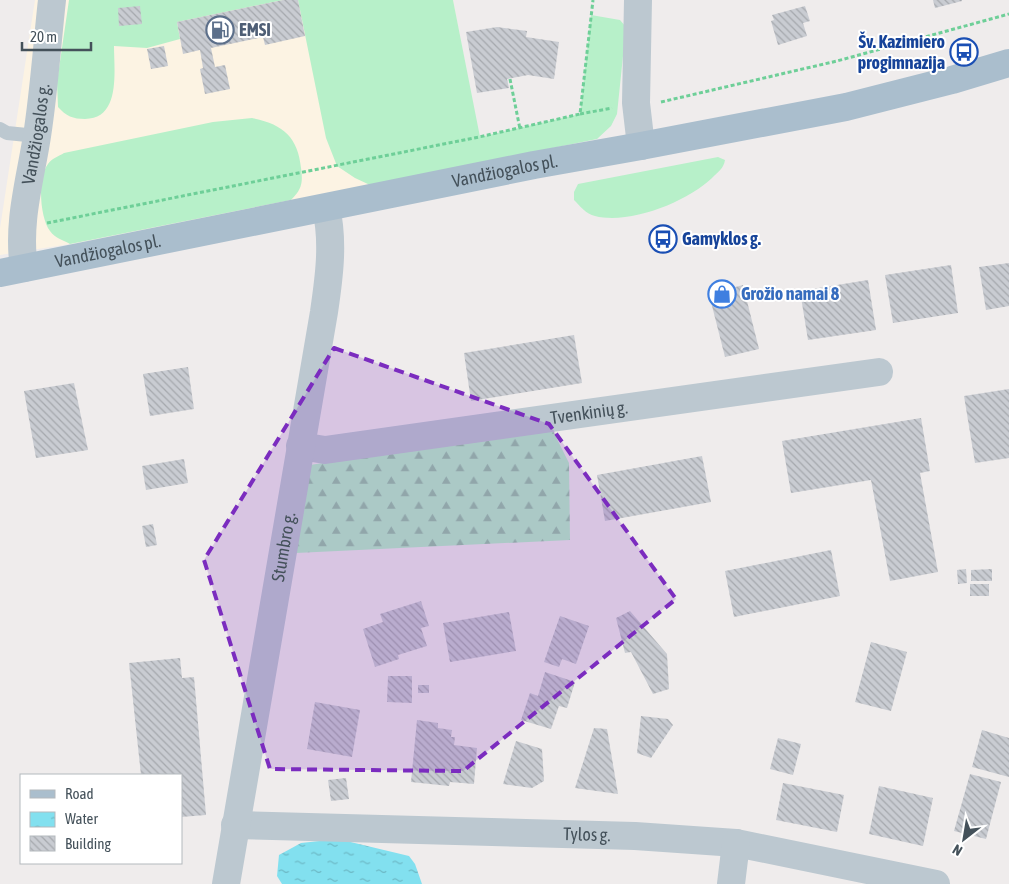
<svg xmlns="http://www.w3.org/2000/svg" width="1009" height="884" font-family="'Asap Condensed',sans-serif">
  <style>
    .commercial { fill: #fcf3e3 }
    .grass { fill: #b7f0c9 }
    .forest { fill: url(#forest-firs) }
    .water { fill: url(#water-ripples) }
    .building { fill: url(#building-back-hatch) }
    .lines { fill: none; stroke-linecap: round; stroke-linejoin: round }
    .path { stroke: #6ecf98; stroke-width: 3; stroke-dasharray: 4 2.5; stroke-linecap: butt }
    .service { stroke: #bcc8d0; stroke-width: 14 }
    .minor { stroke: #bcc8d0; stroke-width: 28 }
    .primary { stroke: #aabecd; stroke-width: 28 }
    .marked { fill: #7b2cbf; fill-opacity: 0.2; stroke: #7b2cbf; stroke-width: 4; stroke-dasharray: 10 6; stroke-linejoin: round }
    .labels { text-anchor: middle; stroke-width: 4; stroke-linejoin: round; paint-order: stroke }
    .service-label { font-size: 18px; font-weight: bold; fill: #4e5e75; stroke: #fff; text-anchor: start }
    .transit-label { font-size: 18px; font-weight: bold; fill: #164399; stroke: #fff; text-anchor: end }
    .street-label { font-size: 18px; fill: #44515a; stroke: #fff }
    .shop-label { font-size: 18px; font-weight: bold; fill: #366cbe; stroke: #fff; text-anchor: start }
  </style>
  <defs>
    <pattern id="forest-firs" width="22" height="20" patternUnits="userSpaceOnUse" patternTransform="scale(1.25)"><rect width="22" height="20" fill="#b7f0c9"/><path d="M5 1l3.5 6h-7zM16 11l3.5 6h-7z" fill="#96c5a6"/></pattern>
    <pattern id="water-ripples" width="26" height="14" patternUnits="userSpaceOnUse" patternTransform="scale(1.25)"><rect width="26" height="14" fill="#82e0ef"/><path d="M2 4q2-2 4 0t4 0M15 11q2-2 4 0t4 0" fill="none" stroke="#6cb8c5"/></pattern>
    <pattern id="building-back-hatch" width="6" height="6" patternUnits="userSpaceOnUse" patternTransform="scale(1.25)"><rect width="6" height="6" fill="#c9ccd2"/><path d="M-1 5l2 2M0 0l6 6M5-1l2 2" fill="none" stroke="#a5a8ad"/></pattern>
  </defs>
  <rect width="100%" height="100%" fill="#efecec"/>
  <polygon class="commercial" points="35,0 453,0 479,137 496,160 70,244 0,255 0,228"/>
  <g class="grass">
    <path d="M69 0H283L177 22 180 39 147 48 114 46C114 71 121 119 85 119 73 119 66 116 58 107L57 82Z"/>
    <polygon points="298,0 453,0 480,137 580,114 591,15 620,20 626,27 617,114 611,126 597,139 370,185 355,178 337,166 326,138"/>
    <path d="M252 118C283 124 298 137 301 168 303 183 302 189 291 200L70 244C63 240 55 238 50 231 40 218 37 178 48 164 51 159 59 156 64 153L213 122Z"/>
    <path d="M718 157 725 160C724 168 718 172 712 178 687 202 629 225 595 216 586 214 580 206 574 200V192L578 184Z"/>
  </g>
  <polygon class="forest" points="551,427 569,463 570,540 296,553 310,465"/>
  <polygon class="water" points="338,839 409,856 415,864 422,884 282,884 277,876 279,855 301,843"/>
  <g class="building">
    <polygon points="283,0 298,0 305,36 265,45 263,37 211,48 215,67 225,65 230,89 205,94 200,69 203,68 200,50 183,54 177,22"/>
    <polygon points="933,0 962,0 962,1 935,8"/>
    <polygon points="140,6 142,24 119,26 118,8"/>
    <polygon points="805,6 810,21 803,23 807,36 778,45 771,21 774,20 772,15"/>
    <polygon points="497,27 527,31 526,37 559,42 554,79 528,75 507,79 509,88 477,93 466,32"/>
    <polygon points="164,46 168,66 151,69 147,49"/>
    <polygon points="1009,263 1009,306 986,310 979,267"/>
    <polygon points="951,265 958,313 893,323 885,275"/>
    <polygon points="868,280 876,330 808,340 800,291"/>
    <polygon points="743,285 759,349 725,357 709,294"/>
    <polygon points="574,335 582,383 471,401 464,353"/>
    <polygon points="188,367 194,409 150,416 143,374"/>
    <polygon points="74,383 88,450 36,458 24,391"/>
    <polygon points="1009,389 1009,458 975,463 964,396"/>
    <polygon points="921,418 930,471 920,473 938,572 890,581 871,480 791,493 782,441"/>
    <polygon points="702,456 711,502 605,521 597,475"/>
    <polygon points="184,459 188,483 146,490 142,466"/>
    <polygon points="153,524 157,545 146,547 142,526"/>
    <polygon points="831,550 840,596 734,617 725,571"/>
    <polygon points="966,569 967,583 958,584 957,570"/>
    <polygon points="992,569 992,581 971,581 971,570"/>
    <rect x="970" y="584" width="19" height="12"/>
    <polygon points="421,601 429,626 421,628 427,646 398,655 399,659 375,667 363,629 383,622 380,614"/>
    <polygon points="630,611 667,654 669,689 653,694 631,652 625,653 616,618"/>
    <polygon points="509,612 516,651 450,662 443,623"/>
    <polygon points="560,616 589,626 576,664 562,659 559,667 544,662"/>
    <polygon points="871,642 907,652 891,711 855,702"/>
    <polygon points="180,658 182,678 194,677 206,815 181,817 181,775 141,775 129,663"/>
    <polygon points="545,672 575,682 567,708 559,706 551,729 521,720 530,693 538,696"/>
    <polygon points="388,676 412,676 412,703 387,702"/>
    <rect x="418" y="685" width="11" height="8"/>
    <polygon points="315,702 360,710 352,757 307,749"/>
    <polygon points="641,716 668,719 673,725 651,758 637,753"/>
    <polygon points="417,720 438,723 438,728 452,730 451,737 455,737 454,745 477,748 474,784 450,782 449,786 411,782"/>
    <polygon points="594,728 607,729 618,794 575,788"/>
    <polygon points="982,730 1009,738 1009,777 972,767"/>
    <polygon points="778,738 801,744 793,775 770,769"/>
    <polygon points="516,741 542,749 544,781 532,788 503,784"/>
    <polygon points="970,774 1001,782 986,839 954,831"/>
    <polygon points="346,778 349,799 331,801 328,780"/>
    <polygon points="783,783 844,795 837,832 776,820"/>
    <polygon points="879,786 933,798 923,846 869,834"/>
  </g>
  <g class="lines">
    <g class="path">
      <polyline points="510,79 520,129"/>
      <polyline points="661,102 837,61 1009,14"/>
      <polyline points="580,114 612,108"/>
      <polyline points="47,223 479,137 580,114 593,0"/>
    </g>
    <polyline class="service" points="0,129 7,133 37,136"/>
    <g class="minor">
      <polyline points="638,0 636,103 641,146"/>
      <path id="s1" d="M24 268C17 223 30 181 37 136 44 91 47 45 52 0"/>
      <path id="s2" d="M300 446 325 450 879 372"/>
      <path id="s3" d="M235 825 635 836 736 843 936 884"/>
      <path id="s4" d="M226 884 324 312C329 278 334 242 326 208"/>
      <polyline points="731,884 736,843"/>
    </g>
    <path class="primary" id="s5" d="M0 273 534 165 641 146 846 107 952 80 1009 63"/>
  </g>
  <path class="marked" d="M334 348 549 424 676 599 463 771 270 769 204 560Z"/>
  <defs>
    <g id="fuel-ring" transform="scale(1.4375)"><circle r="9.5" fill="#fff" stroke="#5c6f8a" stroke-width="1.5"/><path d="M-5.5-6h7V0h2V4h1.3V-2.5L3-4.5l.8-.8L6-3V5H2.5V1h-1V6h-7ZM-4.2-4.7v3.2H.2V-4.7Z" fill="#5c6f8a"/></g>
    <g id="bus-ring" transform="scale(1.4375)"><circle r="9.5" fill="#fff" stroke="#1a4fb4" stroke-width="1.5"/><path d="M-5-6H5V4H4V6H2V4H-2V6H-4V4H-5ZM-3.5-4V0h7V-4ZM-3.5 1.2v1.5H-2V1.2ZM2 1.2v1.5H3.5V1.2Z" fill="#1a4fb4"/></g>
    <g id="shop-ring" transform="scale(1.4375)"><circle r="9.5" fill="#fff" stroke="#3f7fe0" stroke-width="1.5"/><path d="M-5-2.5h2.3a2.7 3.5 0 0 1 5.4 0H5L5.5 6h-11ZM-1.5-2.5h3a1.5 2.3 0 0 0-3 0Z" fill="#3f7fe0"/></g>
  </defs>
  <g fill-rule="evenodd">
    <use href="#fuel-ring" x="220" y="30"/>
    <use href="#bus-ring" x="964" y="52"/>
    <use href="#bus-ring" x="663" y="239"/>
    <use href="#shop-ring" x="722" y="294"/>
  </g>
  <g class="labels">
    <g class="service-label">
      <text x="239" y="36">EMSI</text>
    </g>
    <g class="transit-label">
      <text x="945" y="48">Šv. Kazimiero<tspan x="945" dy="21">progimnazija</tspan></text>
      <text x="682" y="245" text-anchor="start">Gamyklos g.</text>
    </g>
    <g class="street-label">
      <text dy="6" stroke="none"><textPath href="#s1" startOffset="135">Vandžiogalos g.</textPath></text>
      <text dy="6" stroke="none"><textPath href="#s5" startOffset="515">Vandžiogalos pl.</textPath></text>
      <text dy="6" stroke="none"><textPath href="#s5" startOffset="110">Vandžiogalos pl.</textPath></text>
      <text dy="6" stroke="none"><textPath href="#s2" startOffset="292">Tvenkinių g.</textPath></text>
      <text dy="6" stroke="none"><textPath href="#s4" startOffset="342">Stumbro g.</textPath></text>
      <text dy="6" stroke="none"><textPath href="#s3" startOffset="352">Tylos g.</textPath></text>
    </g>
    <g class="shop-label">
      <text x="741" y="300">Grožio namai 8</text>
    </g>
  </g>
  <rect x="20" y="774" width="162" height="90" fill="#ffffff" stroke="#b4b9bd"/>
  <rect x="30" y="790" width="25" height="8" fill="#aabecd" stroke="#b4b9bd"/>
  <text x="65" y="799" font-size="15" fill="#44515a">Road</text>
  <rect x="30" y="812" width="25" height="15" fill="url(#water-ripples)" stroke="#b4b9bd"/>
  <text x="65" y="824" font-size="15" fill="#44515a">Water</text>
  <rect x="30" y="836" width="25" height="15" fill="url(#building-back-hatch)" stroke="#b4b9bd"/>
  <text x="65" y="849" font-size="15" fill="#44515a">Building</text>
  <g transform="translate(964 839) rotate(211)" stroke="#ffffff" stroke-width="4" paint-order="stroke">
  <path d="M0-4L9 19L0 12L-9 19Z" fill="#44515a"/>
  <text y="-8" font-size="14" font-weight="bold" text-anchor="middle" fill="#44515a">N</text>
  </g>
  <path d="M22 42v8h69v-8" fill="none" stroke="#44515a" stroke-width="2.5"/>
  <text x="30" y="42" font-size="15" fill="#44515a" stroke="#ffffff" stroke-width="4" paint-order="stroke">20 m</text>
</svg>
